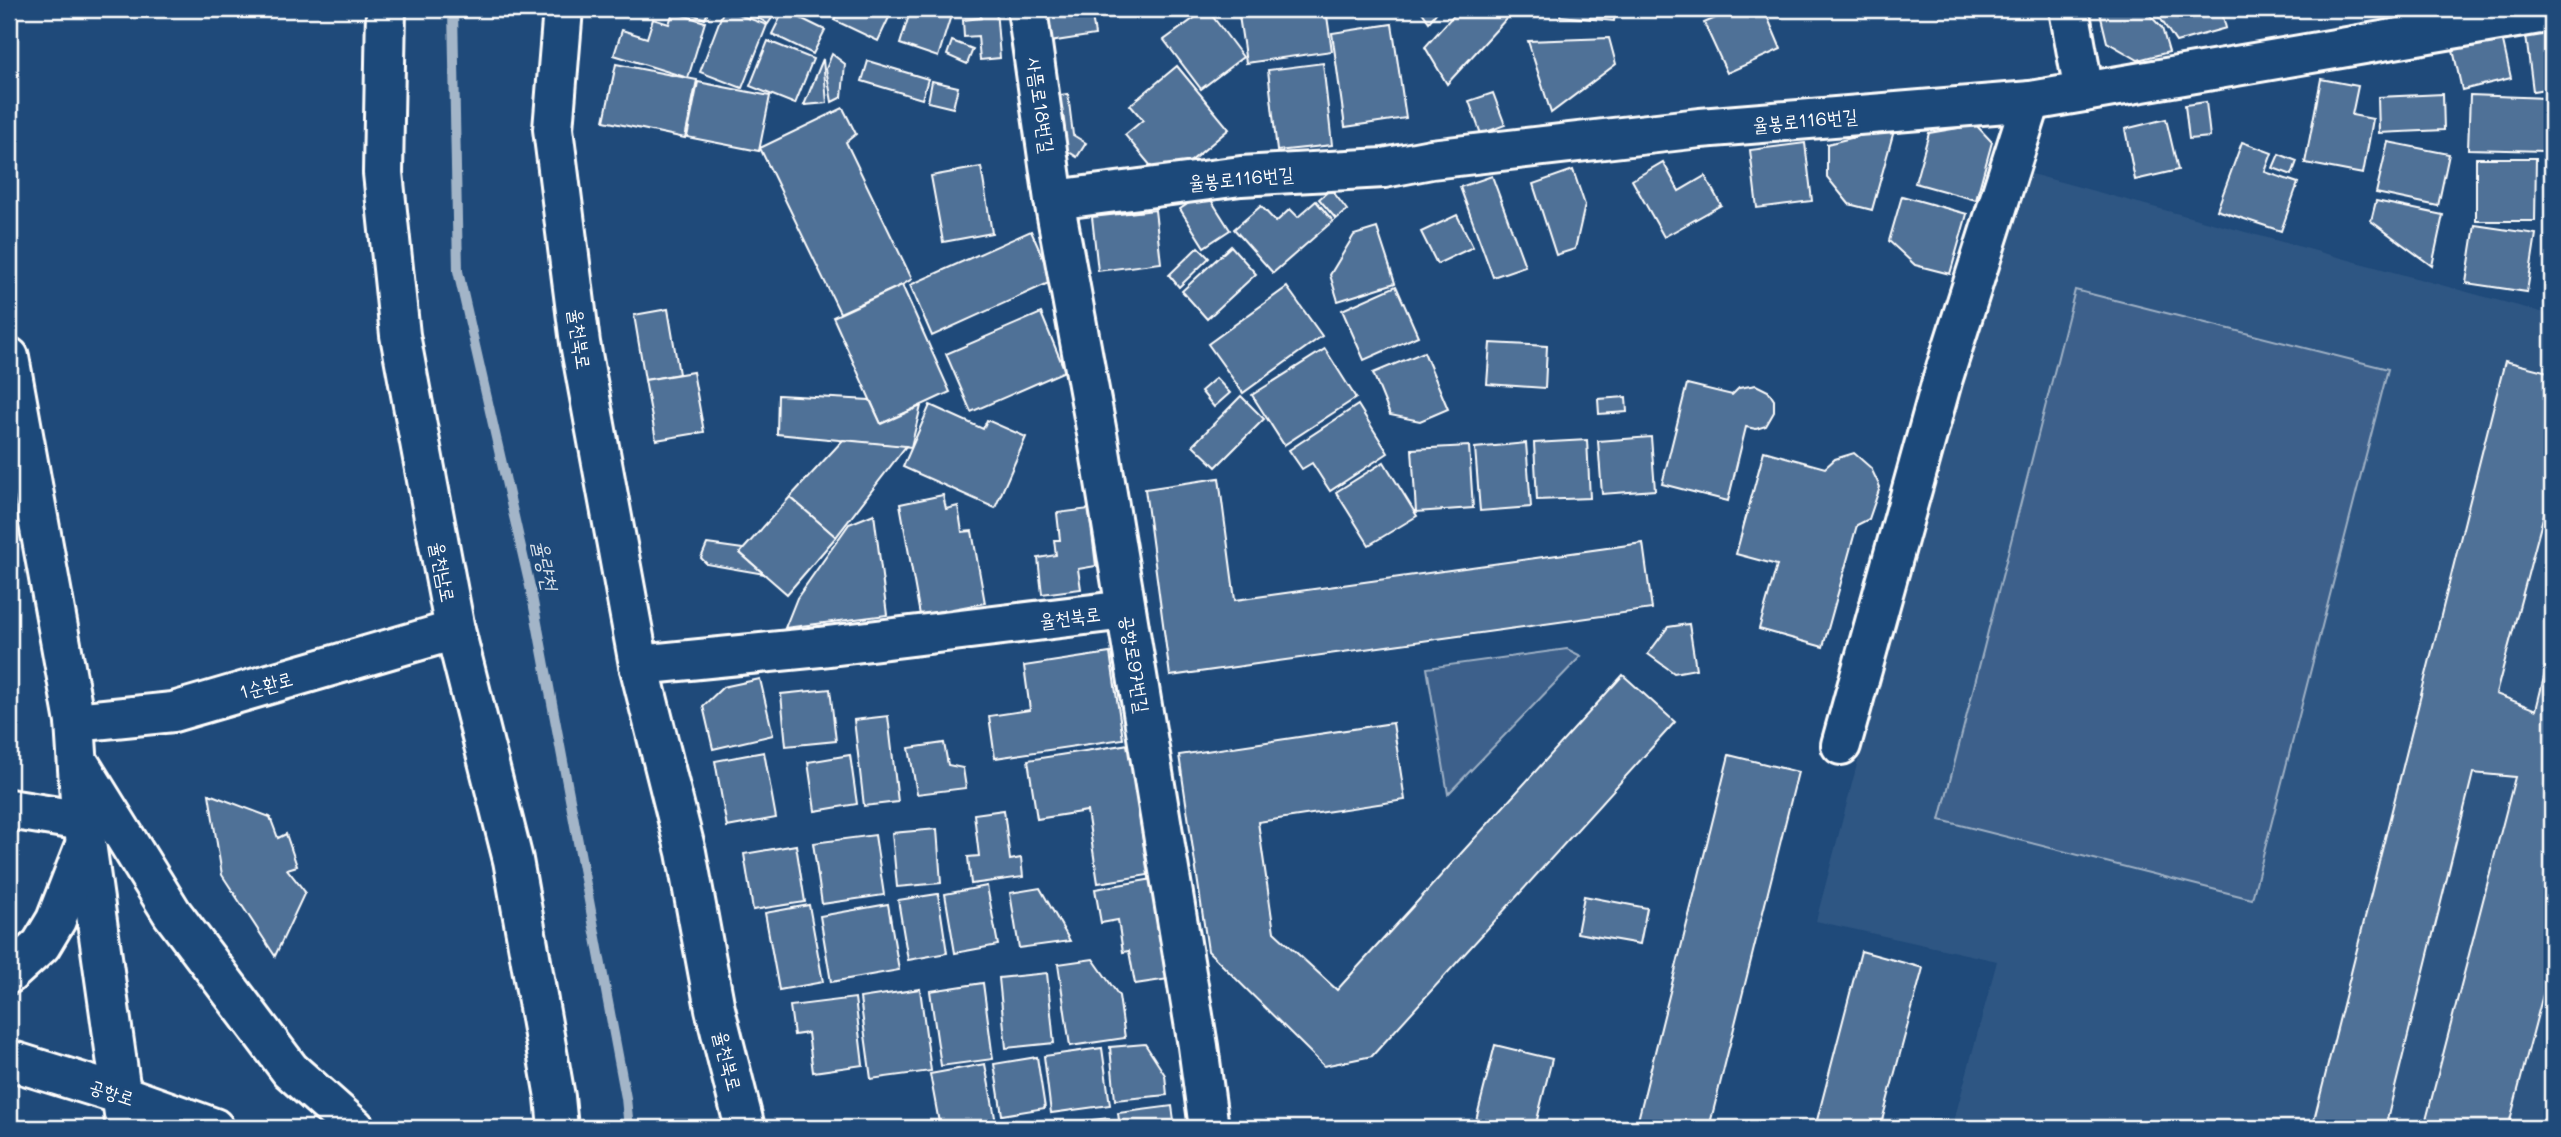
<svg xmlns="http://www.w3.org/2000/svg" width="2561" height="1137" font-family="Mali,'Poor Story',sans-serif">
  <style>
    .built { fill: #2e5683 }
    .green { fill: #3c618b; stroke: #9eb0c5; stroke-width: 2 }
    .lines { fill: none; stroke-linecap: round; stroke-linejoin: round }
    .stream { stroke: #a3b5c8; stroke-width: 10 }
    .building { fill: #507197; stroke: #fff; stroke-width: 2 }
    .minor-casing { stroke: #fff; stroke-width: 44 }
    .major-casing { stroke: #fff; stroke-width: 44 }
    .minor { stroke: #1f4a7a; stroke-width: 38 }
    .major { stroke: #1f4a7a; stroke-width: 38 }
    .labels { text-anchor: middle; stroke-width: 5; stroke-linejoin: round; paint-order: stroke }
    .street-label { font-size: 19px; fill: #fff; stroke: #1f4a7a }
    .water-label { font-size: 21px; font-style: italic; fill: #d8e0e8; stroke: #1f4a7a }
  </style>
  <rect width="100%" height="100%" fill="#1f4a7a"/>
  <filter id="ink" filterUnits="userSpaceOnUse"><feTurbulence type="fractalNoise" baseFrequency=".0143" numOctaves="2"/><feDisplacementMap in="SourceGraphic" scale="14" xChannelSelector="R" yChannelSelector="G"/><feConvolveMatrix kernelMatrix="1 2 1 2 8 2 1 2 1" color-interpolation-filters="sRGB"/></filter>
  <g filter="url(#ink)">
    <polygon class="built" points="2013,169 2552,315 2552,1111 2548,1128 1952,1128 1997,961 1816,921"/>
    <g class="green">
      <polygon points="2075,290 2388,369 2252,899 1940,820"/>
      <polygon points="1567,649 1581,656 1448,794 1427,668"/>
    </g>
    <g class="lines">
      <polyline class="stream" points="453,9 458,271 531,591 626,1098 629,1128"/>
    </g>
    <g class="building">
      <polygon points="678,9 709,9 705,19"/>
      <polygon points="724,9 767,25 742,88 700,72"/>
      <polygon points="744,9 778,9 768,24"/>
      <polygon points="840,9 893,9 878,41 834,20"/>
      <polygon points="911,9 953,9 938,57 900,44"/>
      <polygon points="980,9 996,9 1000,58 980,60 978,36 964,37 963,20 981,18"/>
      <polygon points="1038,9 1091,9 1095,35 1043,43"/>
      <polygon points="1207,9 1243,57 1201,89 1164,40"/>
      <polygon points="1238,9 1326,9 1332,51 1246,63"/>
      <polygon points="1420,9 1439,9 1429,22"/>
      <polygon points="1459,9 1497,9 1507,18 1447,84 1425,47"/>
      <polygon points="1561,9 1616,9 1614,21 1560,16"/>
      <polygon points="1736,9 1764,9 1781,49 1727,73 1704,23"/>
      <polygon points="2099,9 2144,9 2162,28 2169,52 2138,60 2107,42"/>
      <polygon points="2154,9 2221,9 2226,28 2176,42"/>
      <polygon points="784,10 825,30 813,54 772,34"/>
      <polygon points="673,12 705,22 688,78 614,55 622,30 647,38 653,19 669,24"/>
      <polygon points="1392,24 1406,118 1345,127 1332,33"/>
      <polygon points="2544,26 2551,88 2533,91 2525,28"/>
      <polygon points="2501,33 2511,78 2462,90 2452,45"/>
      <polygon points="1609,38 1616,64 1551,113 1528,41"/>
      <polygon points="768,41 813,59 795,104 750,86"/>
      <polygon points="952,41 973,49 967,64 947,55"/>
      <polygon points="832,54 845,64 842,97 832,102 826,69"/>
      <polygon points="823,59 827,103 804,105"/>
      <polygon points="868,61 928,79 922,99 862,81"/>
      <polygon points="1323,63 1332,145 1277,151 1268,70"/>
      <polygon points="616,64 697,80 685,138 604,121"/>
      <polygon points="1177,66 1229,129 1165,183 1125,135 1143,120 1130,105"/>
      <polygon points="2321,79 2358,86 2352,115 2373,119 2363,174 2305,163"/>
      <polygon points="932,81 958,87 953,108 928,102"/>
      <polygon points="698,82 770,96 759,151 687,137"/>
      <polygon points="1493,93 1505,125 1481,134 1469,101"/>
      <polygon points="1068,94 1073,135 1086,143 1077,157 1052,141 1046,97"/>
      <polygon points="2443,94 2444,130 2379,133 2378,97"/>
      <polygon points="2470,95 2547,98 2545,151 2468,149"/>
      <polygon points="2206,102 2210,137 2189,139 2185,105"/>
      <polygon points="843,108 856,134 846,142 912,279 902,285 840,313 760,148"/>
      <polygon points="2166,119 2178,170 2135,180 2125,129"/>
      <polygon points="1976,125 1992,142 1976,200 1915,183 1929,133"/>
      <polygon points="1895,127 1872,210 1849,204 1827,177 1827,144"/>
      <polygon points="2242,142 2272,153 2265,172 2298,183 2281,231 2217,210"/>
      <polygon points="2388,142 2449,154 2438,206 2376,193"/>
      <polygon points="1805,143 1812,201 1757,208 1750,150"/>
      <polygon points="2279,154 2297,161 2292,175 2273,168"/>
      <polygon points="2476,158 2536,158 2535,221 2476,221"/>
      <polygon points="1663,162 1679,191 1705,176 1721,205 1664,237 1632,180"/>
      <polygon points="981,167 992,233 943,242 931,176"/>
      <polygon points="1573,170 1585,205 1575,249 1556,255 1533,184"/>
      <polygon points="1492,176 1525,266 1493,277 1460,187"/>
      <polygon points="1331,189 1347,210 1336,219 1319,199"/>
      <polygon points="1206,192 1230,230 1204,247 1180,209"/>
      <polygon points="1902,196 1967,214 1950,274 1915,265 1889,241"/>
      <polygon points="1316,201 1333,221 1273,273 1234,229 1261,206 1276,222 1290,209 1298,217"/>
      <polygon points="2376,201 2443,215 2432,266 2371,221"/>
      <polygon points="1155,210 1161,263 1098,271 1092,217"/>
      <polygon points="1457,215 1473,247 1437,264 1421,232"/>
      <polygon points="2475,225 2536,234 2527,292 2466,283"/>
      <polygon points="1377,228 1395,283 1338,301 1330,275 1354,235"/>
      <polygon points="1031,231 1053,281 932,336 910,285"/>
      <polygon points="1231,246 1256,274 1207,319 1182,291"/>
      <polygon points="1198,247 1209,258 1179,287 1169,275"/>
      <polygon points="902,285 950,392 881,424 833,317"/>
      <polygon points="1396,286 1418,336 1364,360 1342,310"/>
      <polygon points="1287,287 1322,336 1243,393 1208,344"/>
      <polygon points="668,309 679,374 645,380 634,315"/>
      <polygon points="1041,313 1065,371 971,412 946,354"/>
      <polygon points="1490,343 1547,346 1545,388 1487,384"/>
      <polygon points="1325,349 1356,398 1284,445 1252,395"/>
      <polygon points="1424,352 1448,409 1420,421 1390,415 1373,373"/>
      <polygon points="2505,361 2552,373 2552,484 2496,694 2536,710 2552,644 2552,960 2508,1128 2424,1128 2515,777 2473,773 2385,1128 2312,1128"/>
      <polygon points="693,372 704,432 656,440 645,380"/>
      <polygon points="1216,378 1230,393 1214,407 1201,391"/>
      <polygon points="1687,384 1732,395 1739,388 1756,385 1768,391 1774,400 1774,412 1766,426 1756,429 1746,427 1728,501 1662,484"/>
      <polygon points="778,395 870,400 881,424 921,406 911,447 777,434"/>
      <polygon points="1241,396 1264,419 1216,467 1193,445"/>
      <polygon points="1626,397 1627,412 1599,414 1598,399"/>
      <polygon points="930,405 983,429 987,420 1026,437 995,508 903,467"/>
      <polygon points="1358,405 1388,453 1330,491 1312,463 1302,469 1289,450"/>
      <polygon points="1651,437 1655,490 1602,494 1598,441"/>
      <polygon points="843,440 906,446 836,537 790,497"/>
      <polygon points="1587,440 1590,498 1537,500 1534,443"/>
      <polygon points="1526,443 1531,507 1480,511 1475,448"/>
      <polygon points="1469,446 1473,508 1416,512 1412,449"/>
      <polygon points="1764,451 1825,468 1835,459 1854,453 1871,468 1880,487 1869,519 1857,525 1823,647 1759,629 1777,565 1736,554"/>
      <polygon points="1384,462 1417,516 1369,545 1336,492"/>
      <polygon points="1219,478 1235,600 1643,543 1652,609 1170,676 1145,489"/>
      <polygon points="943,495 946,509 958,506 962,532 972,531 985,603 920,615 900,504"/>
      <polygon points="790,497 836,537 787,594 740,553"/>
      <polygon points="1089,509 1096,566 1078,569 1081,589 1042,594 1038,558 1056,555 1054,540 1060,540 1057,513"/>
      <polygon points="874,514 887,615 785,628 797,598 849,524"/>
      <polygon points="707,544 743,549 740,553 764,574 707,564 701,558"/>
      <polygon points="1689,624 1696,669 1674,673 1648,654 1668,627"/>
      <polygon points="1110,653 1123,739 995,758 989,716 1030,710 1024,666"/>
      <polygon points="1623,675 1675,722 1372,1056 1324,1066 1208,951 1179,755 1393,723 1405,800 1258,822 1274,932 1337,990"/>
      <polygon points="760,679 773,735 713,749 703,706 723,687"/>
      <polygon points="830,689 836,741 786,746 781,694"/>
      <polygon points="888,716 898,802 864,806 854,720"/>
      <polygon points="944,743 948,765 963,768 966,788 917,794 909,748"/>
      <polygon points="1129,744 1148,875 1098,883 1087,811 1037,819 1028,760"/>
      <polygon points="764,752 776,818 727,827 715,761"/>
      <polygon points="850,755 857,804 815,811 808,762"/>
      <polygon points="1729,755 1798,772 1709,1128 1636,1128"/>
      <polygon points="209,794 270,817 278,838 286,834 297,866 287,869 305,892 275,956 222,875"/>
      <polygon points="1004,810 1010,860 1021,858 1023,877 971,884 968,857 979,856 974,814"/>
      <polygon points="937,829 941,883 897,887 892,833"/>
      <polygon points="875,835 884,895 822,904 813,843"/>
      <polygon points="796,845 805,902 753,910 744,854"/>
      <polygon points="1153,879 1169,979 1135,984 1129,951 1123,952 1118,920 1101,923 1095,889"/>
      <polygon points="987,886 998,945 955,953 945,894"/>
      <polygon points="1040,888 1070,941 1019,948 1010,893"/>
      <polygon points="938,894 947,953 908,960 898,900"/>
      <polygon points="1584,896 1647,908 1640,944 1577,933"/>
      <polygon points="888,904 899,970 831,982 820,916"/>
      <polygon points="809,905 823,982 779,990 765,913"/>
      <polygon points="1861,951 1923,968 1880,1128 1815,1128"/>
      <polygon points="1093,959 1119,996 1125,1038 1070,1046 1058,964"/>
      <polygon points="1047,973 1054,1043 1006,1048 999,978"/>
      <polygon points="983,983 993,1059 941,1066 930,991"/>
      <polygon points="920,989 931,1071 871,1079 860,998"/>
      <polygon points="855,998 863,1065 813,1072 808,1033 794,1035 790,1006"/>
      <polygon points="1145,1044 1165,1075 1167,1095 1115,1100 1110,1047"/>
      <polygon points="1495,1045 1552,1059 1535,1128 1474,1128"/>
      <polygon points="1102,1048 1110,1105 1051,1113 1044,1056"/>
      <polygon points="1037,1057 1045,1108 1002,1115 994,1064"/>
      <polygon points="985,1064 997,1128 940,1128 930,1074"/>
      <polygon points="1172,1106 1175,1128 1120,1128 1118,1113"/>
      <polygon points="1109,1118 1110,1128 1056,1128 1056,1124"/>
      <polygon points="1043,1120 1044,1128 1010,1128 1010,1126"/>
    </g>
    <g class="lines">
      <g class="minor-casing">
        <g id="minor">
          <polyline points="386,9 383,173 400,335 455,630 513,860 555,1097 558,1128"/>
          <polyline points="563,9 553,129 580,343 639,665 686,852 715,1009 745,1128"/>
          <polyline points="1027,9 1054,200 1098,439 1198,1046 1209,1128"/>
          <polyline points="2069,9 2084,92"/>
          <polyline points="1054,200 1241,176 1384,168 1431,159 1700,128 2031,101 2552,12"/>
          <polyline points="639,665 820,647 1126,610"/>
          <polyline points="75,722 173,712 455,630"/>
          <polyline points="1841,745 1942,381 2031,101"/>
          <polyline points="9,809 83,821"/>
          <polyline points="9,1060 122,1095"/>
        </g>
      </g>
      <g class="major-casing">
        <g id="major">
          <polyline points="9,357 75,722 80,800 126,1128"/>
          <polyline points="81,766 172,913 290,1070 355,1128"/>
          <polyline points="9,974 41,945 56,920 84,848"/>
          <polyline points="122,1095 214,1128"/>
        </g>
      </g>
      <use href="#minor" class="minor"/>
      <use href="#major" class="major"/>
    </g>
  </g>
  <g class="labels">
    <g class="street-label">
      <text transform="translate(1041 105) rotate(82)" y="7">사뜸로18번길</text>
      <text transform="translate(1805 120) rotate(-5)" y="7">율봉로116번길</text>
      <text transform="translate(1241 178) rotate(-5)" y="7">율봉로116번길</text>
      <text transform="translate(580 339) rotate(82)" y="7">율천북로</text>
      <text transform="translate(443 572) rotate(79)" y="7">율천남로</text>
      <text transform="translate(1070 617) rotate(-7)" y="7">율천북로</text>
      <text transform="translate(1135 664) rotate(81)" y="7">공항로97번길</text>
      <text transform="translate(266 685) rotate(-16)" y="7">1순환로</text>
      <text transform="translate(728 1061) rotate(76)" y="7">율천북로</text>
      <text transform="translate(112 1092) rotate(18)" y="7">공항로</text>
    </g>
    <g class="water-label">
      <text transform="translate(545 565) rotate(78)" y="7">율량천</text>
    </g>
  </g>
  <rect width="2561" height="1137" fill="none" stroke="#1f4a7a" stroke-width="35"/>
  <rect x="18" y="18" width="2526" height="1102" fill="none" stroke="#fff" stroke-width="2.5" filter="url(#ink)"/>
</svg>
